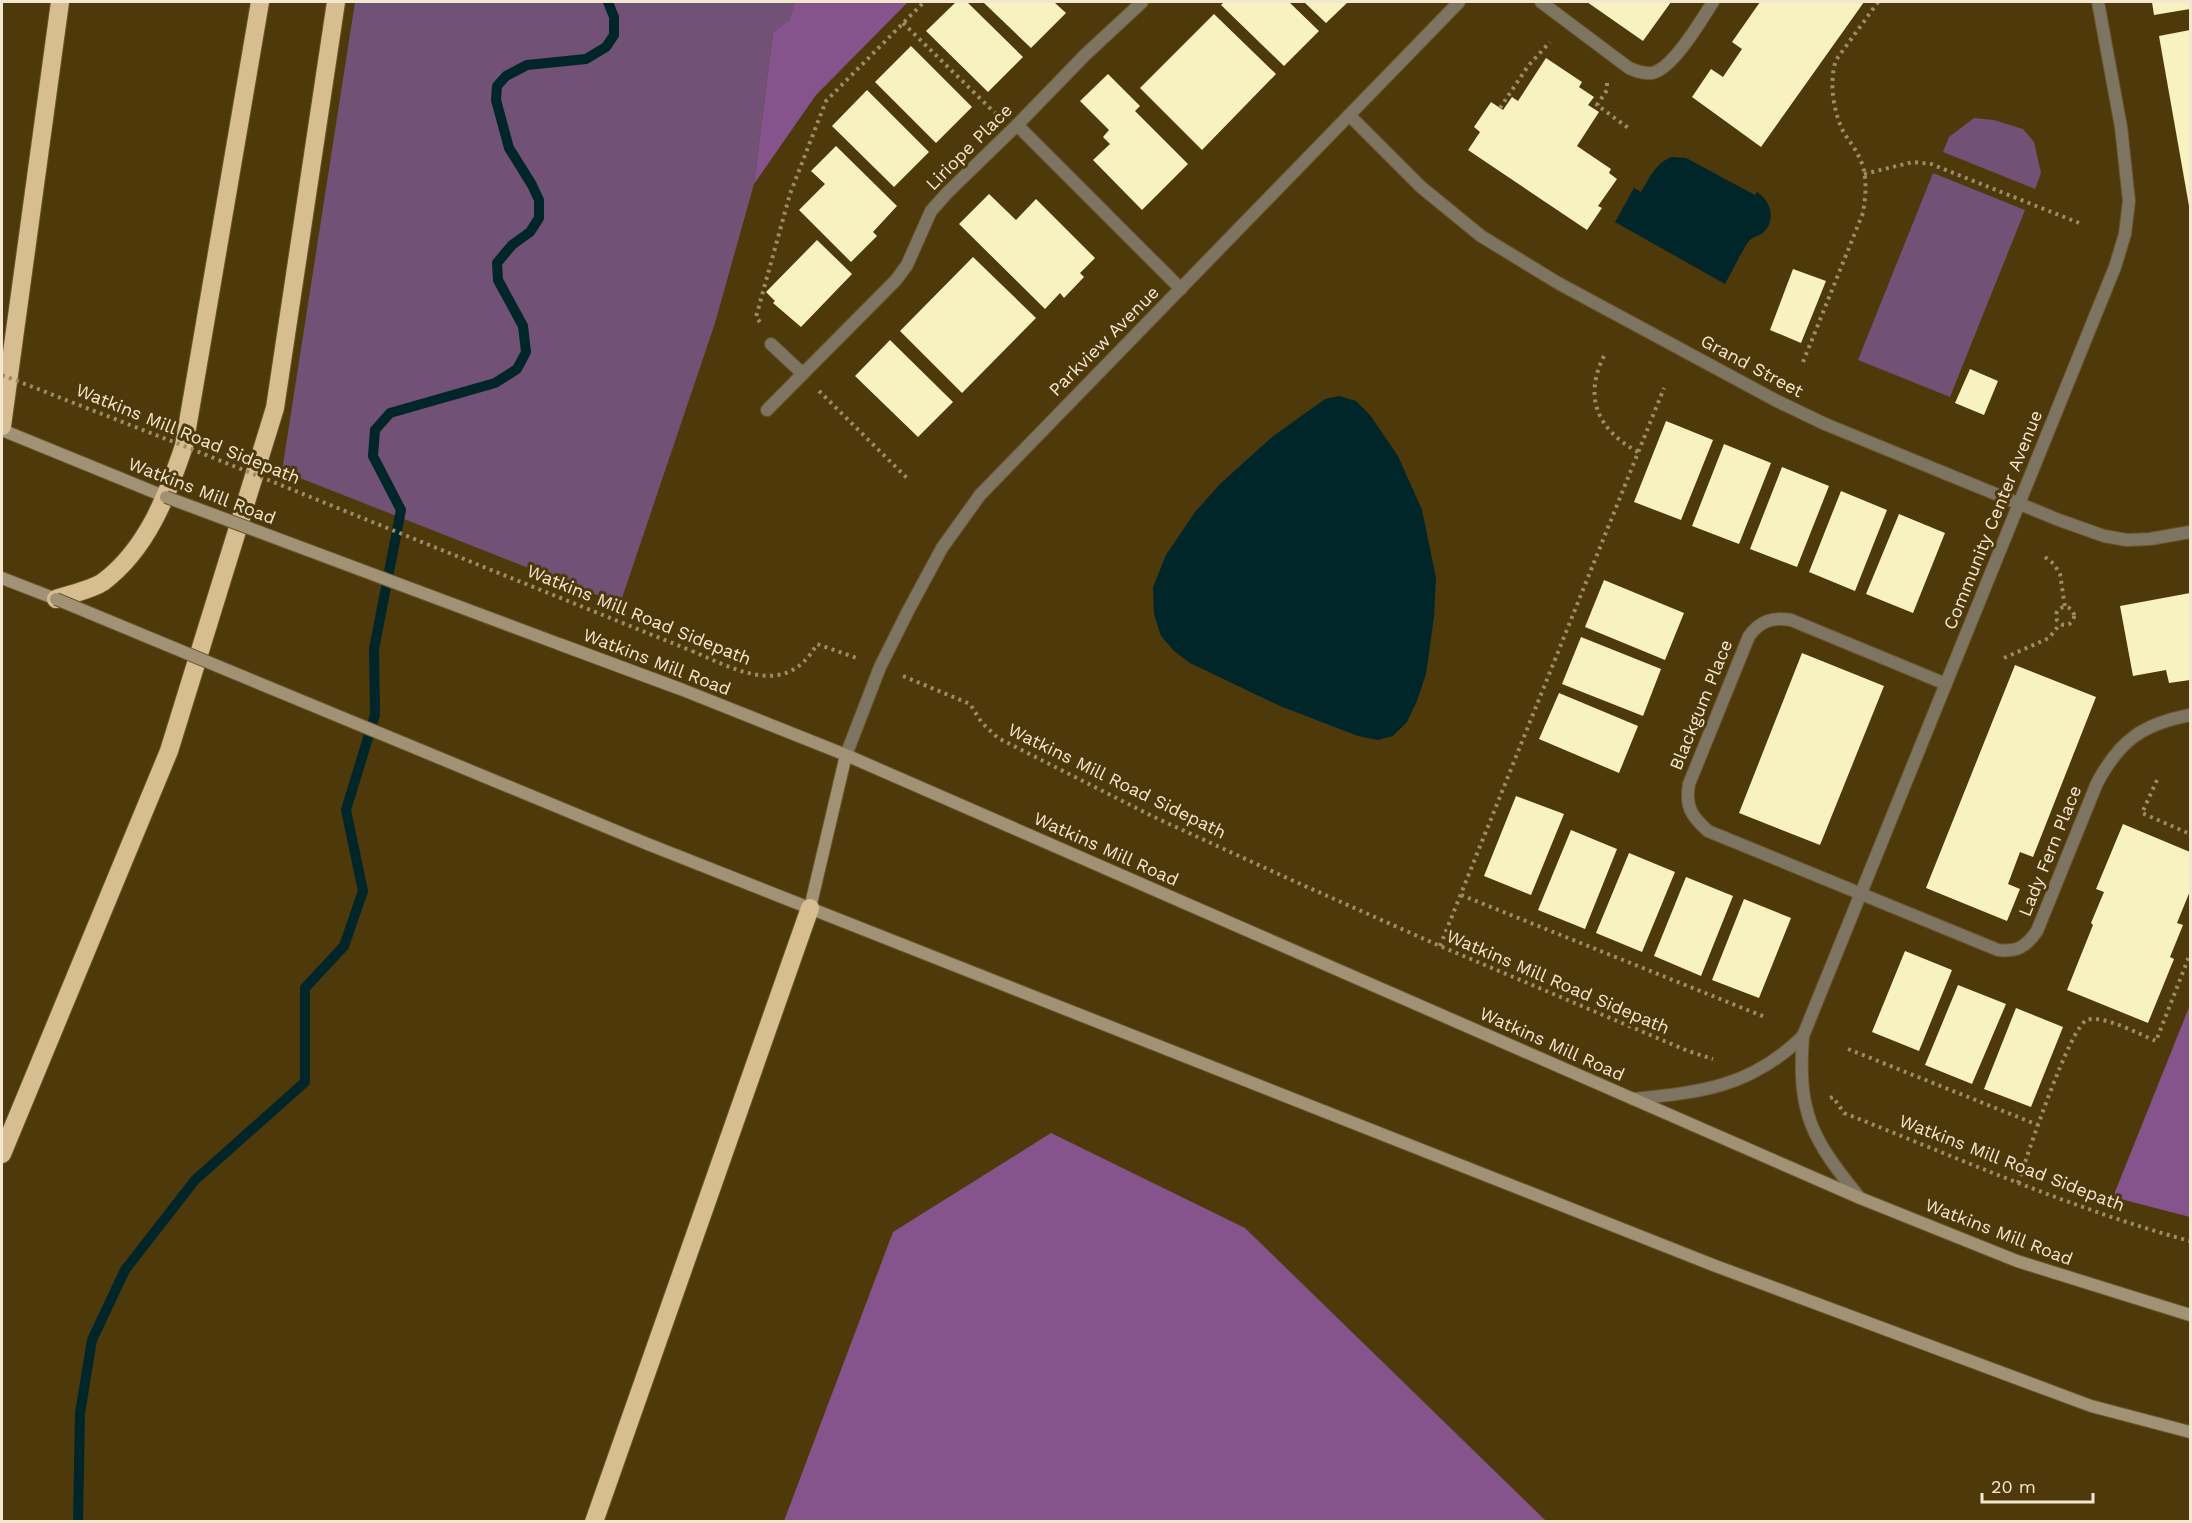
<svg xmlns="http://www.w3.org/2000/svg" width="2192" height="1523" font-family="'Work Sans',sans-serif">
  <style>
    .green { fill: #715175 }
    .forest { fill: #86548c }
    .water { fill: #002629 }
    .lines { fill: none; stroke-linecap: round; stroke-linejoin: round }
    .stream { stroke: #002629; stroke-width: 10 }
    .building { fill: #f7f2bf }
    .minor-casing { stroke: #69552b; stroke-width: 14 }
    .secondary-casing { stroke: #69552b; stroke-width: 14 }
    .motorway-casing { stroke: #69552b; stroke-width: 20 }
    .path { stroke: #9c8b67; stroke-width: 4; stroke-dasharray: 3 4.5; stroke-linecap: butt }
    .minor { stroke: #7e7462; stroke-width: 12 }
    .secondary { stroke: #a29275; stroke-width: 12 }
    .motorway { stroke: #d7be91; stroke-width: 18 }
    .secondary-bridge-casing { stroke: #69552b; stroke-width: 14; stroke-linecap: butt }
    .path-bridge { stroke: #9c8b67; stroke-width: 4; stroke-dasharray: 3 4.5; stroke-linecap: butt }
    .secondary-bridge { stroke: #a29275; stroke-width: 12 }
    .labels { text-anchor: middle; stroke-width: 6; stroke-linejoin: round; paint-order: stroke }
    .street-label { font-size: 18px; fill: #f4e7d0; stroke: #4e390b }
  </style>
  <rect width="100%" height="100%" fill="#4e390b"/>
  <g class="green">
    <polygon points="355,2 795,2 789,20 773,32 754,184 715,323 620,604 282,471"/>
    <polygon points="1974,118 1994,120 2023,129 2034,142 2041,173 2035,189 1943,152 1949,137"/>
    <polygon points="1933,173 2025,210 1950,397 1858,360"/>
  </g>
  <g class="forest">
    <polygon points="795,2 908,2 816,95 754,184 773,32 789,20"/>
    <polygon points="2190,1005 2190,1217 2113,1197"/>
    <polygon points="1051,1133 1245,1228 1546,1521 784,1521 893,1232"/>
  </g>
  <g class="water">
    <path d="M1671 157 1686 158 1755 195 1757 192C1771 201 1776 220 1764 232 1760 236 1755 236 1751 239 1746 242 1730 276 1725 284L1615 222 1634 188 1641 192C1650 177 1655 164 1671 157Z"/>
    <polygon points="1339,396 1356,401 1370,415 1398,456 1422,510 1436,578 1434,617 1426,674 1417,701 1407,722 1393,736 1378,740 1358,736 1280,706 1190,663 1174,651 1161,636 1154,614 1153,587 1166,555 1195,512 1220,484 1272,437 1325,399"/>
  </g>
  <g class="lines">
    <polyline class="stream" points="78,1522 80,1413 92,1340 125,1270 195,1180 305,1082 305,988 344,946 363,891 346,810 375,715 374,649 401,510 373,456 375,430 390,413 495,383 517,369 526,352 523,326 498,280 497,263 512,245 530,232 539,218 539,200 532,185 509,148 496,100 497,86 506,76 527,65 586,59 606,47 614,35 614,17 608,2"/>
  </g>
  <g class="building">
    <polygon points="956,2 967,2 1023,57 988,92 926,31"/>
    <polygon points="983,2 1054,2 1066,13 1031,48"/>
    <polygon points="1224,2 1289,2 1319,31 1284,66 1221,5"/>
    <polygon points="1304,2 1348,2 1326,23"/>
    <polygon points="1587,2 1671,2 1643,41"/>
    <polygon points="1760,2 1864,2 1761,147 1692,97 1711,69 1723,77 1742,49 1732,42"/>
    <polygon points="2152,2 2190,2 2190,9 2154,15"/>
    <polygon points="1214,14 1276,74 1202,150 1140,88"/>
    <polygon points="2190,30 2190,206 2189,206 2159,36"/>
    <polygon points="911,46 972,107 936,143 875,82"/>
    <polygon points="1546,58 1582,82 1579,87 1594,97 1588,105 1599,112 1577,146 1611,169 1609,173 1617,179 1598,206 1602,208 1587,230 1468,150 1480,132 1474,127 1491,102 1503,110 1512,97 1518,101"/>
    <polygon points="1108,74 1140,106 1135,111 1188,164 1142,210 1093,160 1110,144 1103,137 1109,130 1080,101"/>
    <polygon points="867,90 929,152 894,187 832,126"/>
    <polygon points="836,146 897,206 873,232 877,236 851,262 799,210 825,184 811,171"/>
    <polygon points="989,194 1016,220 1036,199 1095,258 1080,273 1084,277 1064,298 1060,293 1045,309 959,224"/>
    <polygon points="817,240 852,274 801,327 773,303 775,301 766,292"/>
    <polygon points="973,257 1036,318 962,393 900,331"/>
    <polygon points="1793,269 1826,281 1801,343 1770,330"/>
    <polygon points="890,340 953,402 918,437 855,376"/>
    <polygon points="1970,369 1998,381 1984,415 1955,403"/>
    <polygon points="1666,421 1713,440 1681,520 1634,502"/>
    <polygon points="1724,444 1771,463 1739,544 1692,526"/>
    <polygon points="1782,467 1829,486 1797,567 1750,549"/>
    <polygon points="1841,491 1887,510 1855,591 1809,572"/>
    <polygon points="1899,514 1945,533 1913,613 1866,594"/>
    <polygon points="1604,580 1684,613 1665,660 1585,627"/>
    <polygon points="2190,593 2190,680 2169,683 2166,670 2133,676 2120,606"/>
    <polygon points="1581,637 1661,669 1643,716 1562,684"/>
    <polygon points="1802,653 1884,686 1820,845 1739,813"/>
    <polygon points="2015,665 2096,697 2033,857 2020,852 2008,884 2020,889 2007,921 1926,888"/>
    <polygon points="1559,693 1638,726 1619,773 1539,739"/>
    <polygon points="1516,796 1564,814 1531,895 1484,876"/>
    <polygon points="2123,824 2190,852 2190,891 2177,923 2183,925 2170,957 2174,959 2148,1023 2067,990 2093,925 2091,923 2104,892 2096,889"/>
    <polygon points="1571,830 1617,849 1585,929 1538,910"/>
    <polygon points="1629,853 1675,872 1642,952 1596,933"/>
    <polygon points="1686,877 1733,896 1701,976 1654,956"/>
    <polygon points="1744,899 1791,918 1759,998 1712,980"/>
    <polygon points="1905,951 1952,970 1919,1051 1872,1032"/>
    <polygon points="1958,985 2006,1004 1972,1084 1925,1065"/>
    <polygon points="2016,1008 2063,1027 2031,1107 1984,1089"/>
  </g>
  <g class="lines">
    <g class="minor-casing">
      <g id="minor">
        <path d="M1541 2 1629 68C1636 71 1643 74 1652 73 1673 69 1701 20 1713 2"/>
        <polyline points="1349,115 1421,187 1481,236 1558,283 1777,401 1825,424 2059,520 2104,536 2127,540 2150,539 2190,532"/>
        <polyline points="1017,125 1181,289"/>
        <polyline points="771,344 803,374"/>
        <polyline points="767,410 896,280 907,265 931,211 947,193 1017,125 1085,55 1142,2"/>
        <path d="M1946 684 1791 620C1772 617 1760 621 1749 636L1689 784C1685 806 1691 816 1708 831L1998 950C2017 952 2026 947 2037 931L2097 783C2120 740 2143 724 2190 715"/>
        <polyline points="846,755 880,667 908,611 942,548 980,495 1459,2"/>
        <polyline points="1803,1036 2115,267 2125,234 2129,201 2121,127 2098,2"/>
        <path d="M1633 1099C1702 1092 1751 1087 1803 1036 1797 1114 1812 1139 1860 1198"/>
      </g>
    </g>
    <g class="secondary-casing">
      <g id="secondary">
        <polyline points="2,430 166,497"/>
        <polyline points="2,578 56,599"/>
        <polyline points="559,644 683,690 846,755 1860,1198 2017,1261 2190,1315"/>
        <polyline points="326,711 645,843 1713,1265 2091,1406 2190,1432"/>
        <polyline points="810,908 846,755"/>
      </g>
    </g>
    <g class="motorway-casing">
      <g id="motorway">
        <polyline points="2,426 60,2"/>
        <path d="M56 599C70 594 91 590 103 582 147 549 167 496 184 446L260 2"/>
        <polyline points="2,1154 169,751 275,408 336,2"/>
        <polyline points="594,1522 810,908"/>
      </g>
    </g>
    <g class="path">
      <polyline points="903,23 995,113"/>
      <polyline points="1607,83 1607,90 1597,105 1631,130"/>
      <polyline points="1500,108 1528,66 1550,42"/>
      <polyline points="1864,174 1913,162 1931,164 2079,223"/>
      <polyline points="760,322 756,317 790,194 826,101 924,2"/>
      <path d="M1604 356C1583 398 1598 430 1638 452"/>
      <path d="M1803 362 1863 213C1866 194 1868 174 1859 157 1855 147 1847 139 1842 129 1833 109 1829 81 1836 60L1878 2"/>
      <polyline points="819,391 908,479"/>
      <polyline points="2045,557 2054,564 2060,574 2065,607"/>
      <circle cx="2065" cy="616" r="9"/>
      <path d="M692 651C737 670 786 699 817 644L857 658"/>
      <polyline points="2004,658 2049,638 2060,624"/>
      <polyline points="903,676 970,704 982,723 998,738 1154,817 1287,878 1440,946 1688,1051 1713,1059"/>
      <polyline points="2157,780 2142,813 2190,834"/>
      <polyline points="1461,895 1765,1017"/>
      <polyline points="1440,946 1664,388"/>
      <polyline points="1848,1049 2038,1125"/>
      <path d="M1830 1098 1833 1097 1844 1113C1958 1158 2072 1209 2190 1241"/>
      <path d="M2018 1183C2026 1159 2070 1026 2087 1020 2102 1014 2141 1035 2156 1041L2190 954"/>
    </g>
    <use href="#minor" class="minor"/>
    <use href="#secondary" class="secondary"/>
    <use href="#motorway" class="motorway"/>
    <g class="secondary-bridge-casing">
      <g id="secondary-bridge">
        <polyline points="166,497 559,644"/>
        <polyline points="56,599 326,711"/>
      </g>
    </g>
    <polyline class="path-bridge" points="2,375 184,446 692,651"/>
    <use href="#secondary-bridge" class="secondary-bridge"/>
  </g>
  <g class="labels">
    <g class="street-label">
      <text transform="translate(969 147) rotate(-45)" y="6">Liriope Place</text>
      <text transform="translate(1104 341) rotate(-45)" y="6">Parkview Avenue</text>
      <text transform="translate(1752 366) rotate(28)" y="6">Grand Street</text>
      <text transform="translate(188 434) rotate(22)" y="6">Watkins Mill Road Sidepath</text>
      <text transform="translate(202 491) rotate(21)" y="6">Watkins Mill Road</text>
      <text transform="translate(1993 520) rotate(-68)" y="6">Community Center Avenue</text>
      <text transform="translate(639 615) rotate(22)" y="6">Watkins Mill Road Sidepath</text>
      <text transform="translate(657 662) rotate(21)" y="6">Watkins Mill Road</text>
      <text transform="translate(1701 705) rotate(-68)" y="6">Blackgum Place</text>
      <text transform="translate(1117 781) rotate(26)" y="6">Watkins Mill Road Sidepath</text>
      <text transform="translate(1106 849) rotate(24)" y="6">Watkins Mill Road</text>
      <text transform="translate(2050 851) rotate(-68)" y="6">Lady Fern Place</text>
      <text transform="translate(1558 982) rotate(23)" y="6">Watkins Mill Road Sidepath</text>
      <text transform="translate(1552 1044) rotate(24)" y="6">Watkins Mill Road</text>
      <text transform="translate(2012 1163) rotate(21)" y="6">Watkins Mill Road Sidepath</text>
      <text transform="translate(1999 1232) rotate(21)" y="6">Watkins Mill Road</text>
    </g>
  </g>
  <rect width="2192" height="1523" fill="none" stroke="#f4e7d0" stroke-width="6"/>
  <path d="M1982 1493v9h111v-9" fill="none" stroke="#f4e7d0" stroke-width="3"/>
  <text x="1991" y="1493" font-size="18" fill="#f4e7d0" stroke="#4e390b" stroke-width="4.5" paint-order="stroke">20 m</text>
</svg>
